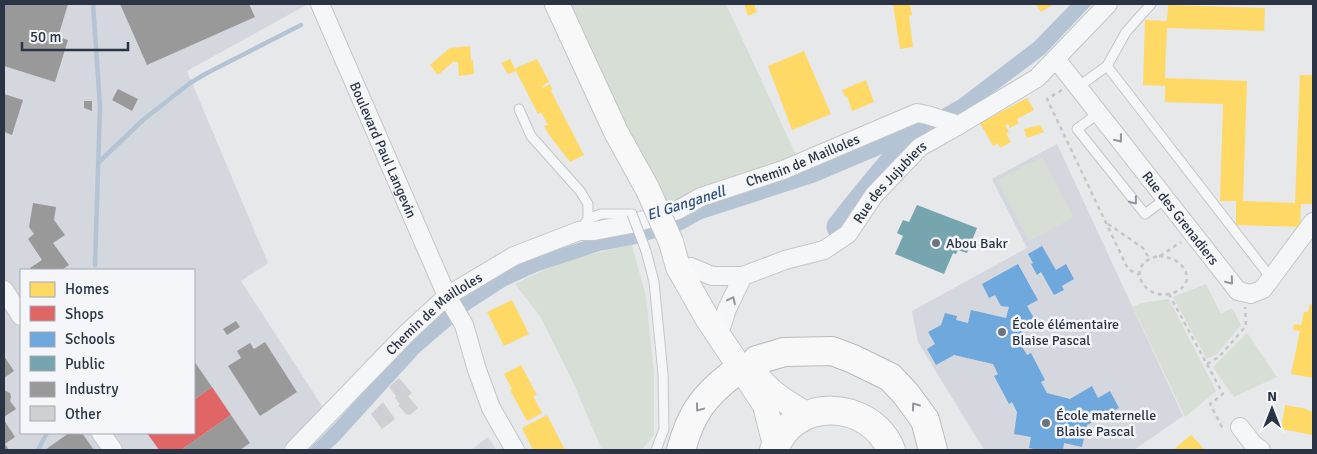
<svg xmlns="http://www.w3.org/2000/svg" width="1317" height="454" font-family="Signika,sans-serif">
  <style>
    .built { fill: #d4d7dd; fill-rule: evenodd }
    .green { fill: #d6ded6 }
    .water { fill: #b4c4d5 }
    .homes { fill: #ffd966 }
    .shops { fill: #e06666 }
    .schools { fill: #6fa8dc }
    .public { fill: #76a5af }
    .industry { fill: #999 }
    .lines { fill: none; stroke-linecap: round; stroke-linejoin: round }
    .stream { stroke: #b4c4d5; stroke-width: 4.5 }
    .river { stroke: #b4c4d5; stroke-width: 25 }
    .building { fill: #ced0d3 }
    .service-casing { stroke: #c4c6c8; stroke-width: 11 }
    .minor-casing { stroke: #c4c6c8; stroke-width: 20 }
    .secondary-casing { stroke: #c4c6c8; stroke-width: 26 }
    .primary-casing { stroke: #c2c5c8; stroke-width: 30 }
    .trunk-casing { stroke: #b8bbbf; stroke-width: 30 }
    .path { stroke: #c5c6ca; stroke-width: 2.5; stroke-dasharray: 4 4; stroke-linecap: butt }
    .service { stroke: #f5f6f7; stroke-width: 9 }
    .minor { stroke: #f5f6f7; stroke-width: 18 }
    .secondary { stroke: #f8f8f8; stroke-width: 24 }
    .primary { stroke: #f8f8f8; stroke-width: 28 }
    .trunk { stroke: #f8f8f8; stroke-width: 28 }
    .service-bridge-casing { stroke: #c4c6c8; stroke-width: 11; stroke-linecap: butt }
    .secondary-bridge-casing { stroke: #c4c6c8; stroke-width: 26; stroke-linecap: butt }
    .service-bridge { stroke: #f5f6f7; stroke-width: 9 }
    .secondary-bridge { stroke: #f8f8f8; stroke-width: 24 }
    .oneway { stroke: #90959e }
    .oneway2 { stroke: #92969e }
    .poi-dot { fill: #6c737f; stroke: #f4f6f9; stroke-width: 2 }
    .labels { text-anchor: middle; stroke-width: 5; stroke-linejoin: round; paint-order: stroke }
    .street-label { font-size: 14px; fill: #2b3445; stroke: #f4f6f9 }
    .poi-label { font-size: 14px; fill: #2b3445; stroke: #f4f6f9; text-anchor: start }
    .water-label { font-size: 15px; font-style: italic; fill: #34527a; stroke: #f4f6f9 }
  </style>
  <rect width="100%" height="100%" fill="#e6e8ea"/>
  <g class="built">
    <path d="M4 4H308L187 71 268 263 241 281 324 409 282 450H4ZM21 270H194V433H21Z"/>
    <polygon points="1057,144 1183,416 1134,450 984,450 918,342 912,311 1027,248 992,179"/>
    <polygon points="488,437 496,450 471,450"/>
  </g>
  <g class="green">
    <polygon points="570,4 726,4 797,157 669,207 626,126"/>
    <polygon points="1042,157 1074,217 1029,241 997,180"/>
    <path d="M632 245 646 297 654 373V435L641 450H602L573 382 540 316 515 284C551 264 591 253 632 245Z"/>
    <polygon points="1206,284 1221,314 1232,308 1241,325 1217,354 1207,359 1173,297"/>
    <polygon points="1169,299 1216,391 1185,417 1133,307 1141,303"/>
    <polygon points="1247,333 1277,377 1234,397 1213,367"/>
  </g>
  <path class="water" d="M1071 4H1092L1045 54 966 113 922 137 816 182 702 219 682 230 632 245 600 251 539 271 506 286 469 310 419 353 338 442 329 450H308C344 417 374 377 409 342 435 316 466 290 499 272 510 266 522 262 534 257L811 168 915 124 958 100 1034 42Z"/>
  <g class="homes">
    <polygon points="744,4 754,4 757,12 748,16"/>
    <polygon points="893,4 910,4 912,15 909,16 913,47 900,49"/>
    <polygon points="1036,4 1054,4 1041,12"/>
    <polygon points="1168,5 1265,8 1264,31 1167,28 1165,78 1247,81 1243,201 1295,203 1300,75 1313,75 1313,204 1301,204 1300,227 1236,225 1236,201 1220,201 1223,104 1165,102 1165,86 1143,85 1145,20 1167,21"/>
    <polygon points="470,46 471,61 473,60 474,74 459,76 458,62 453,62 438,75 430,65 450,48"/>
    <polygon points="804,51 831,114 792,130 768,66"/>
    <polygon points="510,59 516,71 516,68 537,59 549,82 542,86 543,88 550,84 552,89 551,91 584,155 570,162 550,136 544,126 548,125 541,112 538,114 516,71 508,74 501,63"/>
    <polygon points="866,80 874,102 852,111 847,96 845,97 842,90"/>
    <polygon points="1027,98 1034,110 1017,119 1019,123 1010,128 1008,124 1005,125 1009,132 1006,133 1011,142 1000,148 998,143 993,146 980,123"/>
    <polygon points="1040,125 1044,132 1027,138 1024,129"/>
    <polygon points="512,300 529,334 504,346 487,312"/>
    <polygon points="1310,304 1313,305 1313,378 1291,374 1300,331 1293,330 1294,324 1301,325 1304,312 1308,312"/>
    <polygon points="521,365 537,395 533,396 542,413 527,421 510,390 512,389 504,374"/>
    <polygon points="1285,405 1307,409 1307,410 1313,412 1313,435 1281,429"/>
    <polygon points="547,415 565,450 533,450 522,428"/>
    <polygon points="1191,435 1205,450 1173,450"/>
  </g>
  <polygon class="shops" points="212,387 231,415 181,450 159,450 147,433 194,433 194,400"/>
  <g class="schools">
    <polygon points="1042,246 1056,270 1066,264 1074,279 1062,286 1064,290 1054,295 1041,272 1037,275 1031,264 1033,263 1028,254"/>
    <polygon points="1018,264 1038,300 1027,306 1034,318 1026,322 1020,343 1027,355 1031,353 1045,380 1041,382 1047,393 1070,399 1092,386 1098,398 1110,391 1119,408 1087,425 1082,447 1064,443 1063,450 1039,450 1029,448 1031,437 1014,434 1017,412 1012,402 1009,404 994,376 998,374 993,364 954,355 936,365 927,349 935,344 928,332 941,325 945,313 957,316 956,320 968,323 971,310 1006,318 1009,307 1001,306 995,295 989,298 982,284"/>
  </g>
  <polygon class="public" points="917,205 977,228 967,253 958,250 956,254 953,253 944,274 895,254 903,236 897,233 903,220 909,222"/>
  <g class="industry">
    <polygon points="4,4 68,4 58,37 68,40 55,82 4,66"/>
    <polygon points="120,4 249,4 255,17 147,65"/>
    <polygon points="118,89 138,99 132,111 112,100"/>
    <polygon points="4,94 23,100 12,135 4,132"/>
    <polygon points="84,101 92,101 92,111 84,108"/>
    <polygon points="33,203 56,207 54,220 65,235 53,243 69,265 63,269 64,270 31,270 30,268 42,260 28,239 34,234 29,227"/>
    <polygon points="236,321 240,327 227,335 223,329"/>
    <polygon points="265,342 297,392 260,416 228,366 241,358 237,351 250,343 254,349"/>
    <polygon points="4,356 14,371 4,378"/>
    <polygon points="194,361 212,387 194,400"/>
    <polygon points="4,390 10,393 11,397 10,401 16,409 4,417"/>
    <polygon points="231,415 250,443 240,450 181,450"/>
    <polygon points="4,420 15,437 5,444 9,450 4,450"/>
    <polygon points="69,433 82,433 94,450 45,450"/>
  </g>
  <g class="lines">
    <g class="stream">
      <polyline points="93,4 100,106 95,265"/>
      <polyline points="99,162 143,120 190,83 207,73 301,25"/>
      <polyline points="38,450 47,433"/>
    </g>
    <path class="river" d="M839 227C856 205 873 184 891 163 901 151 911 144 917 129"/>
  </g>
  <g class="building">
    <polygon points="399,378 412,393 408,396 418,408 410,415 408,414 407,415 398,405 400,404 395,398 396,396 389,387"/>
    <polygon points="383,402 395,419 382,429 371,414"/>
  </g>
  <g class="lines">
    <g class="service-casing">
      <g id="service">
        <polyline points="1151,4 1126,32 1107,66 1271,278"/>
        <polyline points="1078,87 1107,66"/>
        <polyline points="519,109 531,136 580,191 588,204 588,219 579,231"/>
        <polyline points="1099,113 1077,129 1145,214 1165,199"/>
        <polyline points="588,219 601,214 632,214"/>
        <polyline points="646,251 654,282 663,374 664,429 656,450"/>
      </g>
    </g>
    <g class="minor-casing">
      <g id="minor">
        <path id="s1" d="M320 4 447 296 464 325 477 370 491 408 515 450"/>
        <path id="s2" d="M1056 59 1238 291 1251 294 1263 289 1313 222"/>
        <path id="s3" d="M691 267 712 276H743L785 260 824 250 848 234 874 195 920 147 959 125"/>
        <polyline points="4,290 21,316"/>
        <polyline points="722,325 727,309 743,276"/>
        <polyline points="1240,427 1253,444 1261,450"/>
        <polyline points="101,433 113,450"/>
        <path id="s4" d="M294 450 408 332 447 296 514 256 579 231H594L631 224 678 210 701 197 783 170 917 113 927 115 959 125 1037 78 1108 4"/>
      </g>
    </g>
    <g class="secondary-casing">
      <g id="secondary">
        <polyline points="557,4 616,132 648,190"/>
        <polyline points="671,242 678,267 707,318 765,405 775,445"/>
        <path d="M757 375C769 393 789 403 807 415"/>
      </g>
    </g>
    <g class="primary-casing">
      <path id="primary" d="M774 450C793 396 870 399 891 450"/>
    </g>
    <g class="trunk-casing">
      <g id="trunk">
        <polyline points="757,360 784,352 832,351 853,359 890,377 906,394 925,420 933,450"/>
        <path d="M681 450C691 414 702 398 731 375"/>
      </g>
    </g>
    <g class="path">
      <polyline points="1062,90 1047,99 1128,269 1139,275"/>
      <polyline points="1108,224 1143,248 1149,258"/>
      <path d="M1159 256C1166 257 1172 258 1178 262 1188 270 1191 283 1179 290 1148 309 1119 264 1159 256Z"/>
      <polyline points="1160,256 1181,242"/>
      <polyline points="1169,294 1223,394 1210,404 1222,427 1225,427"/>
      <polyline points="1207,364 1219,357 1246,326 1245,307"/>
    </g>
    <use href="#service" class="service"/>
    <use href="#minor" class="minor"/>
    <use href="#secondary" class="secondary"/>
    <use href="#primary" class="primary"/>
    <use href="#trunk" class="trunk"/>
    <g class="service-bridge-casing">
      <polyline id="service-bridge" points="632,214 646,251"/>
    </g>
    <g class="secondary-bridge-casing">
      <polyline id="secondary-bridge" points="648,190 671,242"/>
    </g>
    <use href="#service-bridge" class="service-bridge"/>
    <use href="#secondary-bridge" class="secondary-bridge"/>
  </g>
  <defs><path id="oneway-chevron" d="M-2-3.5L2.5 0L-2 3.5" fill="none" stroke-width="1.6" stroke-linecap="round" stroke-linejoin="round" transform="scale(1.25)"/></defs>
  <g class="oneway">
    <use href="#oneway-chevron" transform="translate(1119 139) rotate(52)"/>
    <use href="#oneway-chevron" transform="translate(1134 201) rotate(52)"/>
    <use href="#oneway-chevron" transform="translate(1230 281) rotate(51)"/>
    <use href="#oneway-chevron" transform="translate(732 300) rotate(-64)"/>
  </g>
  <g class="oneway2">
    <use href="#oneway-chevron" transform="translate(915 406) rotate(-126)"/>
    <use href="#oneway-chevron" transform="translate(699 408) rotate(127)"/>
  </g>
  <g class="poi-dot">
    <circle cx="936" cy="243" r="5"/>
    <circle cx="1002" cy="332" r="5"/>
    <circle cx="1046" cy="423" r="5"/>
  </g>
  <g class="labels">
    <g class="street-label">
      <text dy="5" stroke="none"><textPath href="#s1" startOffset="159">Boulevard Paul Langevin</textPath></text>
      <text dy="5" stroke="none"><textPath href="#s4" startOffset="601">Chemin de Mailloles</textPath></text>
      <text dy="5" stroke="none"><textPath href="#s3" startOffset="235">Rue des Jujubiers</textPath></text>
      <text dy="5" stroke="none"><textPath href="#s2" startOffset="202">Rue des Grenadiers</textPath></text>
      <text dy="5" stroke="none"><textPath href="#s4" startOffset="196">Chemin de Mailloles</textPath></text>
    </g>
    <g class="poi-label">
      <text x="946" y="248">Abou Bakr</text>
      <text x="1012" y="329">École élémentaire<tspan x="1012" dy="16">Blaise Pascal</tspan></text>
      <text x="1056" y="420">École maternelle<tspan x="1056" dy="16">Blaise Pascal</tspan></text>
    </g>
    <g class="water-label">
      <text transform="translate(686 203) rotate(-18)" y="5">El Ganganell</text>
    </g>
  </g>
  <rect width="1317" height="454" fill="none" stroke="#2b3445" stroke-width="10"/>
  <rect x="20" y="269" width="175" height="165" fill="#f4f6f9" stroke="#a4a8b1"/>
  <rect x="30" y="282" width="25" height="15" fill="#ffd966" stroke="#a4a8b1"/>
  <text x="65" y="294" font-size="15" fill="#2b3445">Homes</text>
  <rect x="30" y="306" width="25" height="15" fill="#e06666" stroke="#a4a8b1"/>
  <text x="65" y="319" font-size="15" fill="#2b3445">Shops</text>
  <rect x="30" y="332" width="25" height="15" fill="#6fa8dc" stroke="#a4a8b1"/>
  <text x="65" y="344" font-size="15" fill="#2b3445">Schools</text>
  <rect x="30" y="356" width="25" height="15" fill="#76a5af" stroke="#a4a8b1"/>
  <text x="65" y="369" font-size="15" fill="#2b3445">Public</text>
  <rect x="30" y="382" width="25" height="15" fill="#999999" stroke="#a4a8b1"/>
  <text x="65" y="394" font-size="15" fill="#2b3445">Industry</text>
  <rect x="30" y="406" width="25" height="15" fill="#ced0d3" stroke="#a4a8b1"/>
  <text x="65" y="419" font-size="15" fill="#2b3445">Other</text>
  <g transform="translate(1272 409)" stroke="#f4f6f9" stroke-width="4" paint-order="stroke">
  <path d="M0-4L9 19L0 12L-9 19Z" fill="#2b3445"/>
  <text y="-8" font-size="14" font-weight="bold" text-anchor="middle" fill="#2b3445">N</text>
  </g>
  <path d="M22 42v8h106v-8" fill="none" stroke="#2b3445" stroke-width="2.5"/>
  <text x="30" y="42" font-size="15" fill="#2b3445" stroke="#f4f6f9" stroke-width="4" paint-order="stroke">50 m</text>
</svg>
